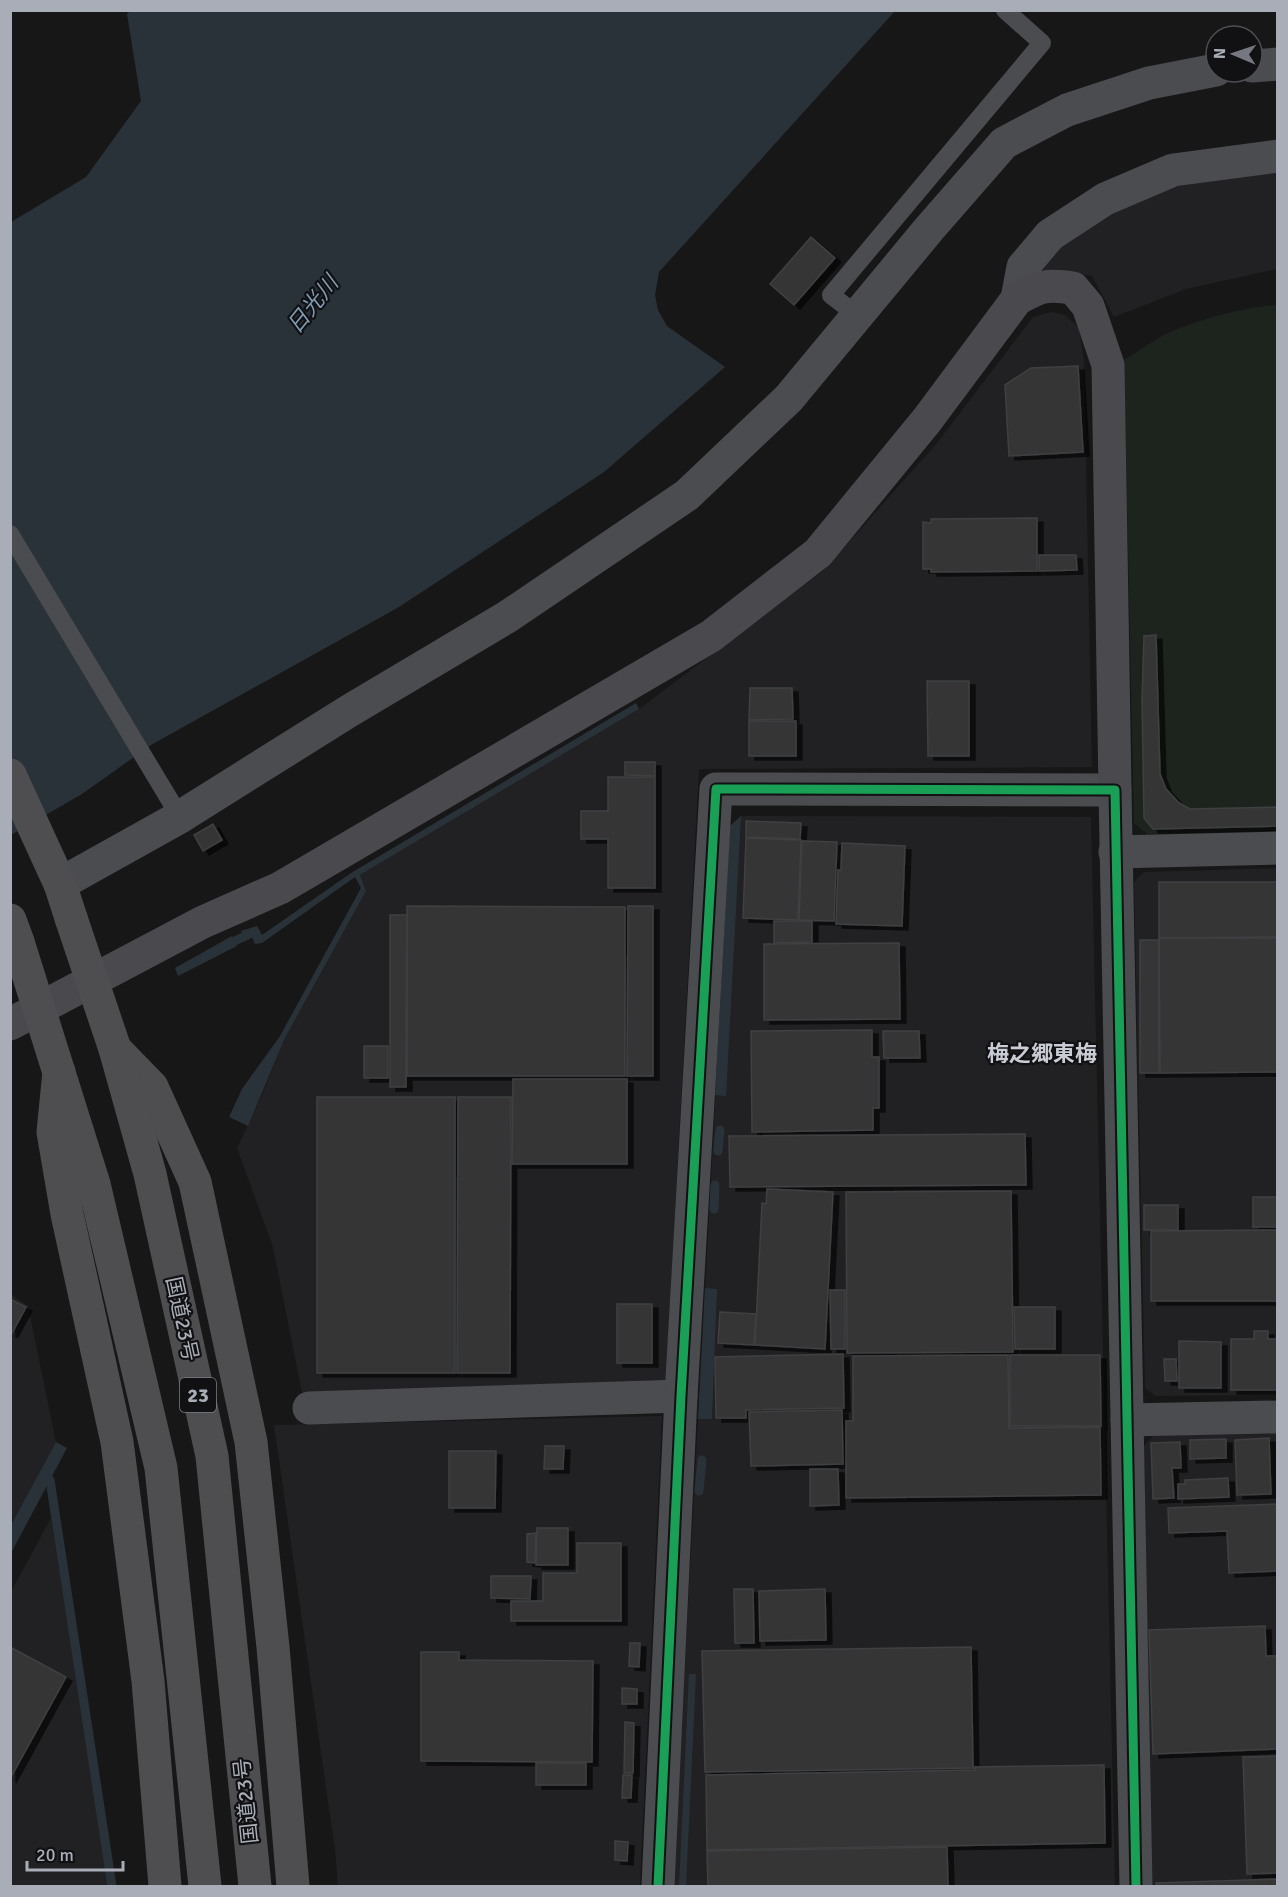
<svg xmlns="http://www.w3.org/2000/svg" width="1288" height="1897" font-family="Signika,'Noto Sans JP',sans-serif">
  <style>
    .built { fill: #212123 }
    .garden { fill: #1d241e }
    .water { fill: #2a3239 }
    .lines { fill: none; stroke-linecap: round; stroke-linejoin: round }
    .stream { stroke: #2a3239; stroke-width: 9 }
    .building { fill: #353536; stroke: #3f4043; stroke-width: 1.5; filter: url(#shadow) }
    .lane { stroke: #4b4c50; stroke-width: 18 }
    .street { stroke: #4b4c50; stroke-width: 33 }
    .secondary { stroke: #4a4a4e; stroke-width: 33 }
    .highway { stroke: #4e4e51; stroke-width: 33 }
    .highway-bridge { stroke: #4e4e51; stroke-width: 33 }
    .cycleway-casing { stroke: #111113; stroke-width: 13 }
    .cycleway { stroke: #1a9f57; stroke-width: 9 }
    .labels { text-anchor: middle; stroke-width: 4.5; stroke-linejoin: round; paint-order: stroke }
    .shield { fill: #111113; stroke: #7b7e86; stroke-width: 1.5 }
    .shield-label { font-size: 20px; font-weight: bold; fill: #a8adb8 }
    .street-label { font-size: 21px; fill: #a8adb8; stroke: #111113 }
    .water-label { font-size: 22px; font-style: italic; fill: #7f9bb3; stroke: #111113 }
    .neighbourhood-label { font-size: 22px; font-weight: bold; fill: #c9ccd4; stroke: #111113 }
  </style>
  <defs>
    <filter id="shadow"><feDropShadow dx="6" dy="4" stdDeviation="0" flood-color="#0009"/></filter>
  </defs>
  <rect width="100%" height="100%" fill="#171717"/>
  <g class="built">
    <polygon points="1277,164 1277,269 1186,289 1114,317 1092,276 1032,268 1053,243 1171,179"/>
    <polygon points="1051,312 1065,315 1079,328 1084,361 1092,767 699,769 666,1380 302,1393 273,1247 237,1148 262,1095 285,1038 366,891 360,875 639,709 824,570 937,443 1033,317"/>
    <polygon points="741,816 1091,817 1115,1886 673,1886 730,826"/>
    <polygon points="1277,868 1277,1395 1155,1396 1145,1388 1134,882 1144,872"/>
    <polygon points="11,1294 28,1306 56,1442 11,1525"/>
    <polygon points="662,1416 640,1886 338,1886 335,1850 274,1425"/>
    <polygon points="1277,1434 1277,1886 1152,1886 1144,1446 1154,1435"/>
    <polygon points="51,1518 109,1886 11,1886 11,1592"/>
  </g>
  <path class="garden" d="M1277 305V830L1147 834 1134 823 1124 360C1138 352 1153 340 1168 333 1202 318 1241 308 1277 305Z"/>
  <g class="water">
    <polygon points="130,11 895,11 659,272 655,295 658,310 667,326 725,367 604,472 399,607 151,745 82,794 11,835 11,222 86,177 141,101 127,14"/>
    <polygon points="636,703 639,709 360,875 366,891 285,1038 248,1126 229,1117 242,1089 280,1036 361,888 355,877 262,943 255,944 251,935 245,940 241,931 257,926 262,935 351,873"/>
    <polygon points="741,816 726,1096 715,1095 730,826"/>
    <polygon points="232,936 237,946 178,976 175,968"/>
    <polygon points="705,1288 717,1289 712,1419 698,1419"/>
    <polygon points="56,1442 67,1448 11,1553 11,1525"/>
    <polygon points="689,1674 696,1674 686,1886 679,1886"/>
  </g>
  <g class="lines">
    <g class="stream">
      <polyline points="224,946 254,932"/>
      <polyline points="718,1151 720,1130"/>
      <polyline points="714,1209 715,1185"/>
      <polyline points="50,1480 112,1886"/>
      <polyline points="699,1491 702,1460"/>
    </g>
  </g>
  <g class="building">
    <polygon points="811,237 835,258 794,305 770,284"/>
    <polygon points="1078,366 1083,452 1009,456 1005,385 1031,368"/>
    <polygon points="1037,518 1037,571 931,572 931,569 923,569 923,522 931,523 931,519"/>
    <polygon points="1039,555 1076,555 1077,570 1039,571"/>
    <polygon points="1156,635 1160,774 1166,789 1179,803 1190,809 1278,807 1278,826 1153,829 1144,818 1142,699 1144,636"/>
    <polygon points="927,681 969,681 969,756 928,756"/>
    <polygon points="750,688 792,688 793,719 749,720"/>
    <rect x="749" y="721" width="47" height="35"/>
    <polygon points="625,762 655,762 655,776 625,775"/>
    <polygon points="608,777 655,777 655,888 608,888 608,839 581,839 581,811 608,811"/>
    <polygon points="746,821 801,823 800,839 746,837"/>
    <polygon points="213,824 222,840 203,851 194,835"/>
    <polygon points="746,838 801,840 798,920 743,918"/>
    <polygon points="802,841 837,842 834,921 799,920"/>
    <polygon points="842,843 905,846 902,926 836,924 838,870 841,870"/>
    <polygon points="1159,882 1278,882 1278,937 1159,938"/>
    <polygon points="407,906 625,907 625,1076 407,1076"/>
    <polygon points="628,906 653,906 653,1076 627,1076"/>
    <polygon points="390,915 407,915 406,1087 390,1087"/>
    <polygon points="774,921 812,921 812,942 774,943"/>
    <polygon points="1159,938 1278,938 1278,1072 1160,1073"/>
    <rect x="1140" y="940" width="19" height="133"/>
    <polygon points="899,943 900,1019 764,1020 764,944"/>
    <polygon points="872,1030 872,1057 879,1057 879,1108 873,1108 873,1130 752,1132 751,1031"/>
    <polygon points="883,1031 919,1031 920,1058 884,1058"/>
    <rect x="364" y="1046" width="24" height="32"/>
    <polygon points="513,1079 627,1079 627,1164 512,1164"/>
    <rect x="317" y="1097" width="138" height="276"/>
    <polygon points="458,1097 511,1097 510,1373 457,1373"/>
    <polygon points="1025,1134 1026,1185 730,1187 729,1136"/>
    <polygon points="767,1189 833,1192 825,1349 755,1345 762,1203 766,1204"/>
    <polygon points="1011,1191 1013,1352 847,1353 846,1192"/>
    <rect x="1253" y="1197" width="25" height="30"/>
    <rect x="1144" y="1205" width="34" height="25"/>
    <polygon points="1278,1230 1278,1301 1151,1301 1151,1231"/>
    <polygon points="830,1290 845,1290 845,1349 831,1349"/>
    <polygon points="10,1299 26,1307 12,1333 10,1333"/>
    <rect x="617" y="1304" width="35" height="59"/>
    <polygon points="1014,1307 1055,1307 1055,1349 1015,1349"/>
    <polygon points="720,1312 756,1314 754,1345 718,1343"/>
    <polygon points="1254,1331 1268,1331 1268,1339 1278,1339 1278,1390 1231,1390 1231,1339 1254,1339"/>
    <polygon points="1179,1341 1221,1342 1221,1388 1179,1388"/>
    <polygon points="843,1354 844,1408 746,1410 746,1418 716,1418 715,1357"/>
    <polygon points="1008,1355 1009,1428 1100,1427 1101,1495 846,1498 846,1421 853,1421 853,1356"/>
    <polygon points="1010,1355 1100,1355 1101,1426 1010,1426"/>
    <polygon points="1164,1359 1176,1359 1177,1381 1165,1381"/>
    <polygon points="842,1410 843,1464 751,1466 749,1412"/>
    <polygon points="1269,1438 1271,1494 1237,1495 1235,1440"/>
    <polygon points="1226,1439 1226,1458 1190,1459 1190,1440"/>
    <polygon points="1180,1442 1181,1468 1172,1468 1174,1498 1153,1499 1151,1443"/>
    <polygon points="545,1446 564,1446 563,1469 544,1469"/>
    <polygon points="449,1451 496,1451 495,1508 449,1508"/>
    <polygon points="810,1469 838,1469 839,1505 810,1506"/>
    <polygon points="1228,1478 1229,1497 1178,1499 1178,1484 1185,1484 1185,1480"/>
    <polygon points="1278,1504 1278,1571 1229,1573 1227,1531 1169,1533 1168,1508"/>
    <polygon points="537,1528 568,1528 568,1565 536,1565"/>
    <polygon points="536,1533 535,1563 527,1562 527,1534"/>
    <polygon points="577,1543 621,1543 621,1621 511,1621 511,1601 543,1601 543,1573 577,1573"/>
    <polygon points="491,1576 531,1576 530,1599 491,1598"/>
    <polygon points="734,1589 753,1589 754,1643 735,1643"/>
    <polygon points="825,1589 826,1640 760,1641 759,1591"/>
    <polygon points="1265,1626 1266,1656 1278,1656 1278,1749 1153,1754 1149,1630"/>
    <polygon points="630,1643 640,1643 639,1667 629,1666"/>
    <polygon points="10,1647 66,1677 10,1779"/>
    <polygon points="971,1647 973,1768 705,1772 702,1651"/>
    <polygon points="421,1652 459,1652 459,1660 593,1661 592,1762 421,1761"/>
    <polygon points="622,1688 637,1689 637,1704 622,1704"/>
    <polygon points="625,1722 634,1723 633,1773 624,1773"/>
    <polygon points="1278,1756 1278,1873 1247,1874 1243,1757"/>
    <rect x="536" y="1763" width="50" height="22"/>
    <polygon points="1104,1765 1105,1843 707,1850 706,1775 975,1770 974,1767"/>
    <polygon points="623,1775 632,1775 631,1798 622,1798"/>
    <polygon points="615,1841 628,1842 627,1861 615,1860"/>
    <polygon points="947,1847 948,1886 708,1886 707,1851"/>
    <polygon points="1278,1879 1278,1886 1157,1886 1156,1883"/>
  </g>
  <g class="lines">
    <g class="lane">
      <polyline points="857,315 831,295 1042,43 1005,10"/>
      <polyline points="10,534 180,817"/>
    </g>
    <g class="street">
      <polyline points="1252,66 1278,64"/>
      <polyline points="1017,299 1023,267 1050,235 1105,199 1173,170 1278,156"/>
      <polyline points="1115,852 1278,848"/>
      <polyline points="60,884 180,817 349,711 507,617 687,495 789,398 929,229 1004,143 1067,110 1149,83 1216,70"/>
      <polyline points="309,1408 681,1396"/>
      <polyline points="1127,1420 1278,1417"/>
      <polyline points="658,1886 681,1396 716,789 1115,790 1136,1886"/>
    </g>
    <path class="secondary" d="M10 1024 203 922 280 888 711 636 818 553 927 420 1017 299C1041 286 1045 284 1073 288L1088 306 1108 365 1115 790"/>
    <g class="highway">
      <polyline points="10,775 60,884 71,918"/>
      <polyline points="10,920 18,942"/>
      <polyline points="115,1049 152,1087 195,1182 251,1442 273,1647 293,1886"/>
      <polyline points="59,1072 53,1132 67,1214 117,1442 148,1681 165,1886"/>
    </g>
    <g class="highway-bridge">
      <polyline points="71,918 115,1049 150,1174 212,1456 255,1886"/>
      <polyline points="18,942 94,1184 161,1468 205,1886"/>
    </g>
    <g class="cycleway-casing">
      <polyline id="cycleway" points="658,1886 681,1396 716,789 1115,790 1136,1886"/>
    </g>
    <use href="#cycleway" class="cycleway"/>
  </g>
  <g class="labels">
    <rect class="shield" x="180" y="1378" width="36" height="34" rx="4.5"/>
    <g class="shield-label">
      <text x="198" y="1402">23</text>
    </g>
    <g class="street-label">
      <text transform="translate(182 1319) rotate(78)" y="7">国道23号</text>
      <text transform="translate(246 1801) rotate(-96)" y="7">国道23号</text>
    </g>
    <g class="water-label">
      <text transform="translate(312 304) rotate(-51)" y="8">日光川</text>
    </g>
    <g class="neighbourhood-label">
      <text x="1042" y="1061">梅之郷東梅</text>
    </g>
  </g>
  <rect width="1288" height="1897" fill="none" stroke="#a8adb8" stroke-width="24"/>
  <g transform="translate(1234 54) rotate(272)"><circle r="28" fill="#111113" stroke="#4d4f55" stroke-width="1.5"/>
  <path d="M0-4.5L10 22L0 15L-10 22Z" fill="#757880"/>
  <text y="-9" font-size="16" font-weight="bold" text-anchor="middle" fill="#a8adb8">N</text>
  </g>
  <path d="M27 1861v9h96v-9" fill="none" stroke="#a8adb8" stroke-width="3"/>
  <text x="36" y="1861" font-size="18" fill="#a8adb8" stroke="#111113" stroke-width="4.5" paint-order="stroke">20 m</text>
</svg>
